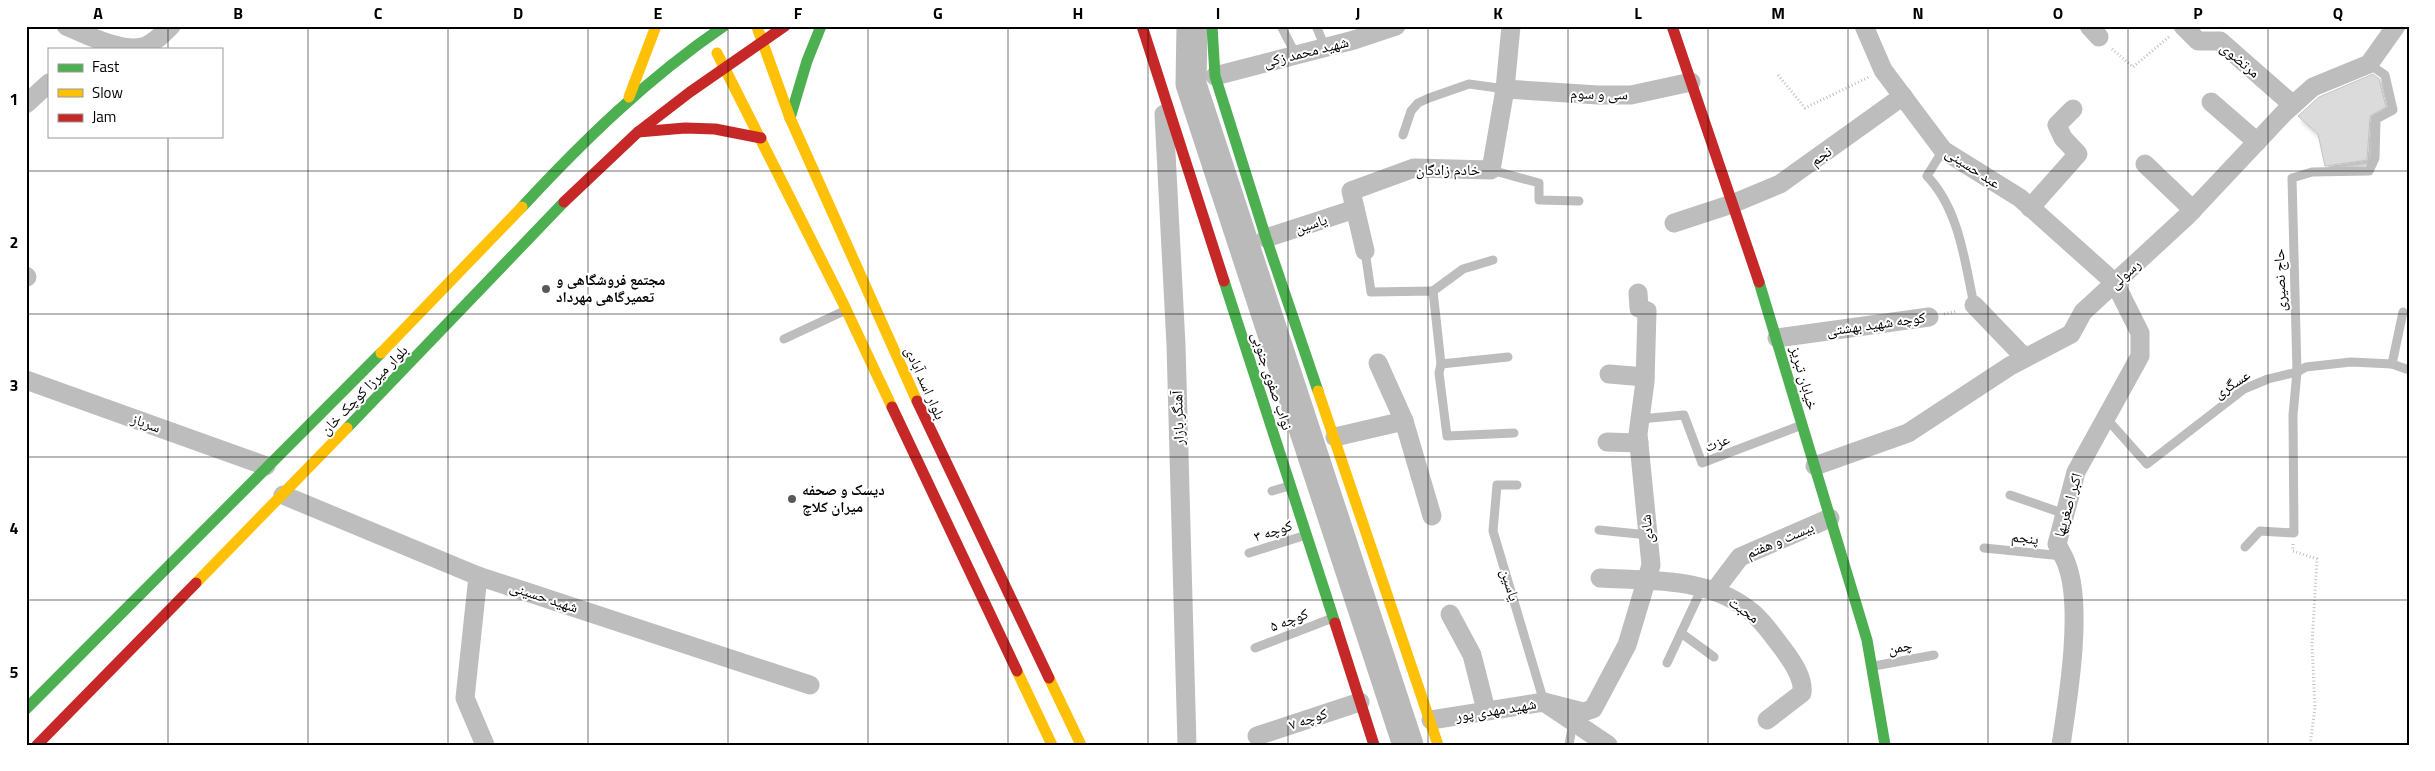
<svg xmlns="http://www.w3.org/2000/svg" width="2435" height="771" font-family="'Titillium Web','Noto Naskh Arabic',sans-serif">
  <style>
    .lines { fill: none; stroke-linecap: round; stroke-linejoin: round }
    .river { stroke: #bababa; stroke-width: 31 }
    .building { fill: #dbdbdb; stroke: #c3c3c3; filter: url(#shadow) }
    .path { stroke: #c2c2c2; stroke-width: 3; stroke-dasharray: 1 2.5; stroke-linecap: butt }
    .lane { stroke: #bdbdbd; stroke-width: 9 }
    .street { stroke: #bdbdbd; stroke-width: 19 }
    .fast { stroke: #4caf50; stroke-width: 11 }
    .slow { stroke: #ffc107; stroke-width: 11 }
    .jam { stroke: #c62828; stroke-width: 11 }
    .grid { fill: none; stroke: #000; stroke-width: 1; stroke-opacity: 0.55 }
    .poi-dot { fill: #595959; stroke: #fff; stroke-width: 2 }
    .labels { text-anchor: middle; stroke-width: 4; stroke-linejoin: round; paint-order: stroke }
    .street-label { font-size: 15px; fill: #000; stroke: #fff }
    .poi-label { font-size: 15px; font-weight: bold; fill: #000; stroke: #fff; text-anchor: start }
    .neatline { fill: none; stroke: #000; stroke-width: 2 }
    .grid-label { font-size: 16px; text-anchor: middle; font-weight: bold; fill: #000 }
  </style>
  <defs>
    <filter id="shadow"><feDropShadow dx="4.5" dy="4.5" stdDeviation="2.5" flood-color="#0004"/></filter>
  </defs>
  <rect width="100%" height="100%" fill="#fff"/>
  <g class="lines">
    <polyline class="river" points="1192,26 1191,84 1408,745"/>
  </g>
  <polygon class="building" points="2373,74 2379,79 2386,107 2370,116 2367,160 2325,166 2318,134 2298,116 2319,97"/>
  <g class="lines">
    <g class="path">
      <polyline points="2112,49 2133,67 2170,36"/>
      <polyline points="1778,75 1805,108 1869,77"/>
      <polyline points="1944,314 1957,311"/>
      <polyline points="2293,544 2293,551 2317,559 2312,644 2315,708 2310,745"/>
    </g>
    <g class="lane">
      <polyline points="1281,26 1296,55"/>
      <polyline points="1316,26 1325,47"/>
      <polyline points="1403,135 1411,111 1418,103 1429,98 1469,84 1505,89"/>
      <path d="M1943 150 1927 176C1959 209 1965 262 1974 305"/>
      <polyline points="1491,170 1539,183 1539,200 1579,201"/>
      <polyline points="1365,251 1371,292 1433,291 1441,364 1508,357"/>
      <polyline points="1433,291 1463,269 1493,260"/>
      <polyline points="784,339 844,311"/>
      <polyline points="1441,364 1439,373 1447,436 1514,433"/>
      <polyline points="2392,364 2403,312"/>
      <polyline points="2106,418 2147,464 2244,389 2268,379 2297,372 2306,367 2351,362 2392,364 2409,370"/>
      <polyline points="1640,419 1684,415 1702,463 1802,425"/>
      <polyline points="1517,485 1497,485 1493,531 1544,702"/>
      <polyline points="1272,491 1289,486"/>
      <polyline points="2010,495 2065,514"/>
      <polyline points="1599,530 1648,535"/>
      <polyline points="2245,547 2260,531 2294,533 2293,415 2297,372 2292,178 2312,172 2369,171 2375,158 2376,119 2393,110 2385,75 2369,64"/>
      <polyline points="1984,548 2063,556"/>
      <polyline points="1249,553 1303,536"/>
      <polyline points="1681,633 1714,657"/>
      <polyline points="1255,648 1330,619"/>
      <polyline points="1667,663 1702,588"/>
      <polyline points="1874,666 1934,655"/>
      <polyline points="1569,745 1573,721"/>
    </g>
    <g class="street">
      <path d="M66 26C86 35 125 54 146 46 156 41 163 34 171 26"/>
      <path d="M1864 26 1883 70 1943 150 2020 198 2115 283 2140 333V356L2076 472 2057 544C2060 551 2065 558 2067 565 2083 608 2068 699 2061 745"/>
      <polyline points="2089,26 2099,37"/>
      <polyline points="2183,26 2198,41 2220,41 2293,105"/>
      <polyline points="1215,76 1354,40 1396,26"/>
      <polyline points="1505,89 1598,95 1631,95 1691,82"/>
      <polyline points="2211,102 2257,142"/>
      <polyline points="26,104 49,83"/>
      <polyline points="1164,114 1176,345 1187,745"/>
      <polyline points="2145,164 2193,210"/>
      <polyline points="2030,208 2078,154 2063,138 2057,125 2073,109"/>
      <polyline points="1674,223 1732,204 1780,184 1903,96"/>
      <polyline points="1266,238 1355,209"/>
      <polyline points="1365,251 1351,191 1414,168 1491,170 1505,89 1511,26"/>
      <polyline points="26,276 27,277"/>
      <polyline points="1974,305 2025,358"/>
      <polyline points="1777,338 1929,317"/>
      <polyline points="1378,363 1404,421"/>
      <polyline points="1609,374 1645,377"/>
      <polyline points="26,380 266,466"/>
      <polyline points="1335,437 1404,421 1432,516"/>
      <polyline points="1607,442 1639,443"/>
      <polyline points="1815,466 1908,433 2010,366 2071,334 2083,312 2187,216 2284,113 2313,87 2369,64 2396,26"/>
      <polyline points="283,495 478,576 810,685"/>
      <polyline points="478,576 465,698 485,745"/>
      <path d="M1600 578C1652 581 1712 577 1754 614 1765 624 1774 637 1783 649 1792 661 1804 678 1802 693L1767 720"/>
      <polyline points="1715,590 1740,557 1830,518"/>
      <polyline points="1450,614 1472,655 1486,710"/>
      <polyline points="1544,702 1583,712 1593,709 1627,645 1651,565 1638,434 1645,382 1647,311 1639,308 1638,293"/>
      <polyline points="1431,720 1544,702 1608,745"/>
      <polyline points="1257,736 1360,702"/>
    </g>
    <g class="fast">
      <polyline points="1212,26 1215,76 1266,238 1318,391"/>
      <polyline points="790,118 807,61 821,26"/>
      <path d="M522 207C584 140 648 78 724 26"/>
      <polyline points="1224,281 1335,623"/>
      <polyline points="1759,282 1867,640 1885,745"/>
      <polyline points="347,428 564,202"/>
      <polyline points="26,709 381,353"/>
    </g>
    <g class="slow">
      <polyline points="757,27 790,118 917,401"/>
      <polyline points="717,53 843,303 892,407"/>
      <polyline points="629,97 656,26"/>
      <polyline points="381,353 522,207"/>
      <polyline points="1318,391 1438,745"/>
      <polyline points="196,583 347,428"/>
      <polyline points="1017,671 1052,745"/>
      <polyline points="1049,678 1081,745"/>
    </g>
    <g class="jam">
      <polyline points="1142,26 1224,281"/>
      <polyline points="1672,26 1759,282"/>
      <polyline points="638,132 685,128 715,129 761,138"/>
      <polyline points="564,202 638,132 690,92 785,26"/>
      <polyline points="917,401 1049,678"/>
      <polyline points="892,407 1017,671"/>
      <polyline points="1335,623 1374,745"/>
      <polyline points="37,745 196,583"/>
    </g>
  </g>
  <path class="grid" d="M168 26V49M308 26V745M448 26V745M588 26V745M728 26V745M868 26V745M1008 26V745M1148 26V745M1288 26V745M1428 26V745M1568 26V745M1708 26V745M1848 26V745M1988 26V745M2128 26V745M2268 26V745M168 136V745M26 171H2409M26 314H2409M26 457H2409M26 600H2409"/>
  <g class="poi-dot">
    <circle cx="546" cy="289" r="5"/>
    <circle cx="792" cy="499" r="5"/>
  </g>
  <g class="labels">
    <g class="street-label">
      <text transform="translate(1306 52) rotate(-14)" y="5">شهید محمد زکی</text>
      <text transform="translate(2240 60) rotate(40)" y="5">مرتضوی</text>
      <text transform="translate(1599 94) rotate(1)" y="5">سی و سوم</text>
      <text transform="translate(1821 156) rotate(-35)" y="5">نجم</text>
      <text transform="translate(1973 168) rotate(33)" y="5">عبد حسینی</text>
      <text x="1448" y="175">خادم زادگان</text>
      <text transform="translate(1311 224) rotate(-18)" y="5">یاسین</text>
      <text transform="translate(2125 274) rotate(-42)" y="5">رسولی</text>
      <text transform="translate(2280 280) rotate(-92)" y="5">حاج نصیری</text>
      <text transform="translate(1876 324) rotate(-8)" y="5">کوچه شهید بهشتی</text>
      <text transform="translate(1804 378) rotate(74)" y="5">خیابان تبریز</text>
      <text transform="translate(1272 381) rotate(72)" y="5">نواب صفوی جنوبی</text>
      <text transform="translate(925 383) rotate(66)" y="5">بلوار اسد آبادی</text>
      <text transform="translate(2232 384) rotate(-33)" y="5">عسگری</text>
      <text transform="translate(364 390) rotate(-46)" y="5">بلوار میرزا کوچک خان</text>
      <text transform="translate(1178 418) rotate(-92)" y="5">آهنگر بازار</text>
      <text transform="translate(146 423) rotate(20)" y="5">سرباز</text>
      <text transform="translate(1717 443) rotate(-21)" y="5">عزت</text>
      <text transform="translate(2068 505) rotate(-74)" y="5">اکبر اصغریها</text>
      <text transform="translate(1647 529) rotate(-97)" y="5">شادی</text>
      <text transform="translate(1273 531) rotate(-18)" y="5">کوچه ۳</text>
      <text transform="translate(2025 538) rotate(6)" y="5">پنجم</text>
      <text transform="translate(1780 540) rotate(-23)" y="5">بیست و هفتم</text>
      <text transform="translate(1510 585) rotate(73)" y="5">یاسین</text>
      <text transform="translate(544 597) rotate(18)" y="5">شهید حسینی</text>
      <text transform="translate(1744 610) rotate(36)" y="5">محبت</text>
      <text transform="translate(1289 620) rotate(-21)" y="5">کوچه ۵</text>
      <text transform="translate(1900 647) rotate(-11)" y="5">چمن</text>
      <text transform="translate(1496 710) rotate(-9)" y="5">شهید مهدی پور</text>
      <text transform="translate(1308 719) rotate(-18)" y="5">کوچه ۷</text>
    </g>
    <g class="poi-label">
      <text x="556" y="285">مجتمع فروشگاهی و<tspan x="556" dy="17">تعمیرگاهی مهرداد</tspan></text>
      <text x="802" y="495">دیسک و صحفه<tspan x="802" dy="17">میران کلاچ</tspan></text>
    </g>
  </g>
  <rect width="2435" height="771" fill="none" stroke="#ffffff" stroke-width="55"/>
  <rect x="48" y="48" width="175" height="90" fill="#ffffff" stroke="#999999"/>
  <rect x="58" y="64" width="25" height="8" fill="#4caf50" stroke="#999999"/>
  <text x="92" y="72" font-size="15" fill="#000000">Fast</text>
  <rect x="58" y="89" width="25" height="8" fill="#ffc107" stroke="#999999"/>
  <text x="92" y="98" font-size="15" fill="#000000">Slow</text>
  <rect x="58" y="114" width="25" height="8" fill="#c62828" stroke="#999999"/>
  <text x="92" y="122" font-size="15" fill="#000000">Jam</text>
  <rect x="28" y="28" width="2380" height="716" class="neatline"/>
  <g class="grid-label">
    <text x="98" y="19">A</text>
    <text x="238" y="19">B</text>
    <text x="378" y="19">C</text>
    <text x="518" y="19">D</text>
    <text x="658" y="19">E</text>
    <text x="798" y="19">F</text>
    <text x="938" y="19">G</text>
    <text x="1078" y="19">H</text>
    <text x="1218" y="19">I</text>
    <text x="1358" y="19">J</text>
    <text x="1498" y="19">K</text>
    <text x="1638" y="19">L</text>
    <text x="1778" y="19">M</text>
    <text x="1918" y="19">N</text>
    <text x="2058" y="19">O</text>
    <text x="2198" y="19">P</text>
    <text x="2338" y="19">Q</text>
    <text x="14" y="105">1</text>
    <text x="14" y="248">2</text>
    <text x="14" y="391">3</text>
    <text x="14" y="534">4</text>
    <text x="14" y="678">5</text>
  </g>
</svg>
